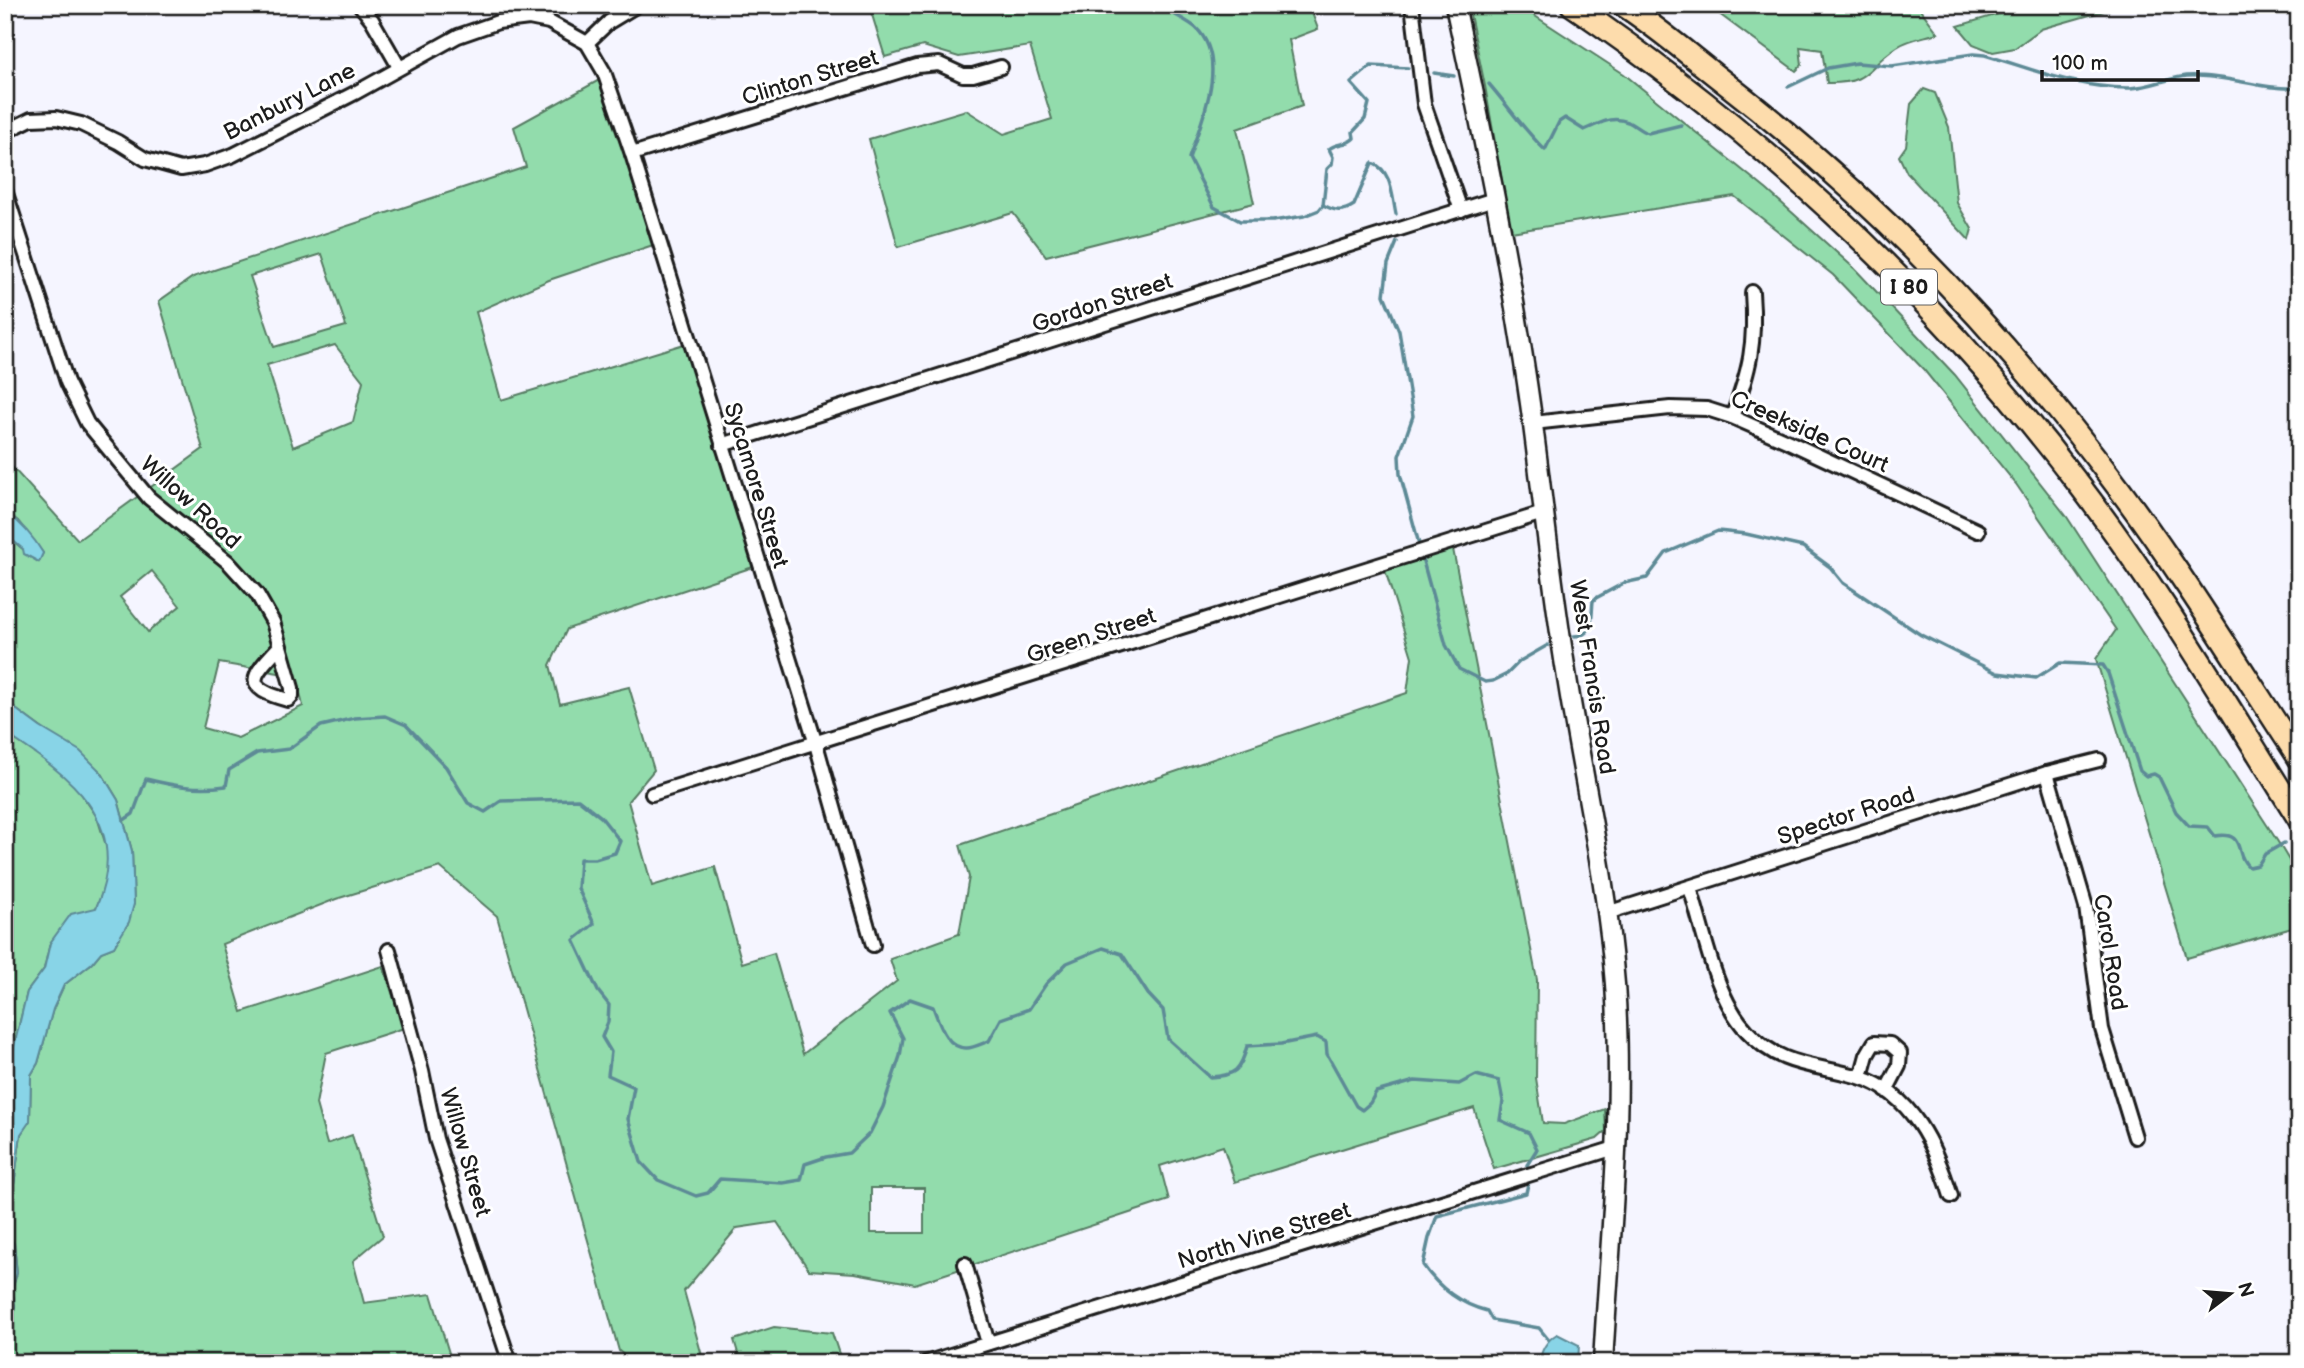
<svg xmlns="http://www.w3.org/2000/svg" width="2304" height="1368" font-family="'Balsamiq Sans',sans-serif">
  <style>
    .green { fill: #92dcac; stroke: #577c64; stroke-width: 2; fill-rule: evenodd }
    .water { fill: #88d4e7; stroke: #5d8a96; stroke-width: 2 }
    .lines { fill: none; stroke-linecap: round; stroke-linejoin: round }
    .stream { stroke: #5d8a96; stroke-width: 3.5 }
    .street-casing { stroke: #1c1c1c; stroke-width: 18 }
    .secondary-casing { stroke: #1c1c1c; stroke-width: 23 }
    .highway-casing { stroke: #1c1c1c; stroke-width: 26 }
    .street { stroke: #fff; stroke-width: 12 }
    .secondary { stroke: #fff; stroke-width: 18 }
    .highway { stroke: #fddcac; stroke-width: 21 }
    .labels { text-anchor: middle; stroke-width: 6; stroke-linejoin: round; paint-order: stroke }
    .shield { fill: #fff; stroke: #606060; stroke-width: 2 }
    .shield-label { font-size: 21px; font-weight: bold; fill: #1c1c1c }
    .street-label { font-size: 23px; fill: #1c1c1c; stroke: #fff }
  </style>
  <rect width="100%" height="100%" fill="#f5f5ff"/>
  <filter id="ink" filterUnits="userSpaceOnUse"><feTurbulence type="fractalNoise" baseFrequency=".0143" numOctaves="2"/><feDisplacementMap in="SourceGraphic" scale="14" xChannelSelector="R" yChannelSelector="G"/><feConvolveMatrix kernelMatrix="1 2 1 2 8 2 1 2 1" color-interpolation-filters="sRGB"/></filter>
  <g filter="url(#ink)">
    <g class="green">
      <polygon points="869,5 1309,5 1318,29 1289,40 1302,106 1237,129 1254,203 1046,256 1013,213 898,247 869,139 966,110 1004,134 1052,119 1030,46 959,57 923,46 885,57"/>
      <polygon points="1468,5 1518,5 1624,74 1767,190 1855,269 1955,375 2067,517 2278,842 2299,877 2299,926 2187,958 2096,659 2116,630 2016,484 1924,370 1833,275 1734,196 1511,232 1485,86"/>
      <path d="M1707 5H1917L1938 33C1926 37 1908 39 1897 47 1866 67 1871 84 1827 83L1822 50 1800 47 1802 65 1796 71Z"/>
      <polygon points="2029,5 2125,5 2041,29 2015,48 1993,52 1973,44 1958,26"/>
      <path d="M601 79 653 245 549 280 476 312 501 400 684 344 753 567 567 629 550 665 560 704 629 687 654 770 628 801 652 886 715 867 742 963 774 953 803 1054 897 981 890 959 959 934 969 877 960 845 1407 693 1412 657 1385 570 1453 549 1537 980 1536 1078 1543 1123 1564 1124 1605 1109 1606 1131 1597 1139 1494 1169 1474 1108 1235 1182 1223 1146 1160 1166 1169 1200 915 1284 855 1273 809 1270 777 1222 737 1228 684 1291 704 1363H633L619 1351 497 916 440 867 336 899 222 944 242 1012 383 966 404 1028 326 1053 316 1104 327 1144 352 1135 383 1236 353 1261 364 1303 431 1294 452 1363H5V1338L15 1306 12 1290 17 1273 14 1244 7 1233 5 1218 13 1192 21 1134 30 1120 31 1075 38 1063 53 1009 64 985 92 963 101 952 114 947 134 904 132 851 118 800 101 772 5 701V534L38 562 43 553 18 521 5 511V459L78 540 203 449 159 301 193 277 526 167 514 127ZM322 254 346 326 274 347 250 276ZM335 345 363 381 353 422 293 447 267 365ZM152 571 180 606 148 632 120 597ZM219 663 296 676 303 706 238 738 203 728ZM871 1188H924V1233H871Z"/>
      <polygon points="1924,89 1935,93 1949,127 1957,203 1972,229 1969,240 1907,173 1899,156 1906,146 1911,104"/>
      <polygon points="5,733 50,763 78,789 97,817 108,852 106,885 96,908 50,943 44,969 27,992 5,1084"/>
      <polygon points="774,1327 832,1333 842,1363 741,1363 734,1340"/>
    </g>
    <g class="water">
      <path d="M5 511C21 523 33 536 43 553L39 562 24 554 23 549 5 534Z"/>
      <path d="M5 701 40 727 80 751 101 772 118 800 132 851 134 904 129 922 114 947 101 952 92 963 64 985 53 1009 38 1063 31 1075 30 1121 21 1134 13 1192 5 1218 8 1233 14 1244 17 1273 12 1290 15 1306 5 1338V1084L27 992 44 969 50 943 71 914 96 908C133 821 70 776 5 733Z"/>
      <path d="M1557 1334 1579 1345 1578 1363H1540C1540 1351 1547 1340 1557 1334Z"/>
    </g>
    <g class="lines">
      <g class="stream">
        <path d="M1167 5 1168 10C1176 16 1188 21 1196 28 1230 60 1201 122 1189 158L1214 207 1240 221H1273L1304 216 1319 210 1323 205 1327 169 1332 164 1333 157 1329 149C1337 142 1347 146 1354 138L1353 132 1365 119 1369 103 1351 83 1371 66 1408 68"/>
        <polyline points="1434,73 1454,76"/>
        <path d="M1489 84C1508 106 1525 131 1545 150L1559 122 1565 118 1584 130C1600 124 1610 115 1628 122 1635 125 1640 131 1648 133L1681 125"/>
        <path d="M1788 87 1828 68 1857 63 1892 66 1973 54 1985 55C2032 69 2079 89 2130 88 2154 87 2175 74 2198 76 2233 77 2263 90 2299 88"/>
        <path d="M1323 205C1335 211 1342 213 1354 205L1372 163C1392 170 1392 196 1396 214"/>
        <polyline points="1397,242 1388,264 1384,295 1399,331 1413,416 1399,456 1400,474 1419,544"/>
        <polyline points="1423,561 1446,645 1459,669 1485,682 1493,681 1507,674 1520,661 1548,645"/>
        <path d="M1574 636C1595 636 1591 617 1593 601L1596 598 1624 583 1647 578 1666 553 1718 531 1746 534 1803 547 1830 567 1843 583 1921 635 1997 673 2036 678 2060 663 2103 665 2108 673 2140 771 2146 776 2154 774 2159 777 2176 812 2189 826 2208 827 2215 836C2247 831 2233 854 2249 867L2258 865 2265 854 2284 843"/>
        <path d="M124 820 133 814 146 779C174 786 197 790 226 786L229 770 257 753 289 749 321 726 355 718 385 716 406 725 446 767 468 803 485 812 501 801 578 799 601 817 620 841 615 853 595 859H580L578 888 594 924 574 940 598 991 609 1005 608 1022 602 1037 611 1052 608 1075 634 1087 628 1119 641 1162 658 1180 696 1196 708 1193 720 1179 783 1183 801 1180 805 1164 826 1157 849 1153 870 1133 883 1107 900 1056 903 1038 890 1013 910 999 933 1007C939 1022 946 1049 967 1048 973 1048 983 1043 989 1041L1001 1019 1029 1009 1046 984 1067 963 1103 948 1122 954 1148 994 1163 1010 1168 1039 1210 1077C1235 1076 1241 1070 1247 1046L1281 1044 1317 1037 1326 1042 1327 1054 1356 1106 1362 1110 1370 1103 1376 1092 1415 1081 1459 1084 1476 1075 1499 1081 1503 1101 1500 1120 1529 1133 1537 1149 1527 1165"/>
        <path d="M1528 1184 1526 1193 1437 1216 1429 1238 1423 1265C1439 1288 1460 1304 1487 1311L1492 1320 1539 1328 1548 1339"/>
      </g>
      <g class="street-casing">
        <g id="street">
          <polyline points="360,5 372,20 399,67"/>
          <polyline points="1412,5 1424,104 1461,210"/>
          <polyline points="587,43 609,22 637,5"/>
          <polyline points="5,132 31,119 56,118 81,124 118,142 145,159 181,169 205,165 233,155 355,93 458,36 498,22 529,18 549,22 587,43 604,72 632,154 816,744 873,945"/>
          <polyline points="632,154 917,66 939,64 963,75 973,75 1001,67"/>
          <path d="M5 190 67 382 87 423 149 498 228 562 257 594 273 622 292 688V696L288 700C240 687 252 676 280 646"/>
          <path d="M1732 417C1750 370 1756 343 1752 292"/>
          <polyline points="1533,423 1670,408 1707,409 1732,417 1789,442 1978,531"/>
          <polyline points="722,445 1494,199"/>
          <polyline points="2047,773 2086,907 2102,1029 2135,1137"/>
          <polyline points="652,794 1543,513"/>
          <path d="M1690 888C1704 932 1715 997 1747 1031 1781 1068 1817 1064 1859 1077 1912 1093 1936 1148 1951 1196"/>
          <polyline points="1607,913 2047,773 2099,760"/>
          <polyline points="389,950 422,1071 436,1139 510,1363"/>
          <polyline points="1861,1077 1867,1055 1874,1043 1890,1044 1900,1053 1899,1066 1886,1091"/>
          <polyline points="965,1264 988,1343"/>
          <polyline points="925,1363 1615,1148"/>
        </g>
      </g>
      <g class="secondary-casing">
        <path id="secondary" d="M1455 5C1485 144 1514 285 1533 425 1544 510 1553 594 1567 678 1583 780 1607 881 1615 984 1624 1110 1610 1237 1603 1363"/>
      </g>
      <g class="highway-casing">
        <g id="highway">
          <path d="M1572 5C1766 137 1938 299 2080 486 2161 592 2228 707 2299 819"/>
          <path d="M1623 5C1657 27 1688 54 1720 79 1872 196 2006 336 2120 490 2184 576 2240 668 2299 758"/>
        </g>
      </g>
      <use href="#street" class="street"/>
      <use href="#secondary" class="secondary"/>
      <use href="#highway" class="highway"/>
    </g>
  </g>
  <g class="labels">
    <rect class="shield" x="1881" y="269.5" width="56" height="35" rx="5"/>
    <g class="shield-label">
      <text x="1909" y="294">I 80</text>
    </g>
    <g class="street-label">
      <text transform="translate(810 77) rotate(-17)" y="8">Clinton Street</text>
      <text transform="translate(289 101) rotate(-27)" y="8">Banbury Lane</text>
      <text transform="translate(1102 302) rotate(-18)" y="8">Gordon Street</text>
      <text transform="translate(1810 431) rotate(24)" y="8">Creekside Court</text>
      <text transform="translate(757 485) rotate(73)" y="8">Sycamore Street</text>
      <text transform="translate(191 502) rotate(42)" y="8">Willow Road</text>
      <text transform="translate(1091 635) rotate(-18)" y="8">Green Street</text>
      <text transform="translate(1593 677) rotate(81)" y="8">West Francis Road</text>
      <text transform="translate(1846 815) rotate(-18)" y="8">Spector Road</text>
      <text transform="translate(2111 952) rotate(81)" y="8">Carol Road</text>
      <text transform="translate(466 1152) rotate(74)" y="8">Willow Street</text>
      <text transform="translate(1264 1235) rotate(-17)" y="8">North Vine Street</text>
    </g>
  </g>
  <rect width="2304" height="1368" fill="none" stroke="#fff" stroke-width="28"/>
  <rect x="14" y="14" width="2276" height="1340" fill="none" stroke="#1c1c1c" stroke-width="2.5" filter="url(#ink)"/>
  <g transform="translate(2230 1294) rotate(74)" stroke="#ffffff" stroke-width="5" paint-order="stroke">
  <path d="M0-5L12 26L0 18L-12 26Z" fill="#1c1c1c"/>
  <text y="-10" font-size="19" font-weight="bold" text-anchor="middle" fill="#1c1c1c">N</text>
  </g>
  <path d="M2042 70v10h156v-10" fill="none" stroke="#1c1c1c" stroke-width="3.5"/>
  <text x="2052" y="70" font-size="21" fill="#1c1c1c" stroke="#ffffff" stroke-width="5" paint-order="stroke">100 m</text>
</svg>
